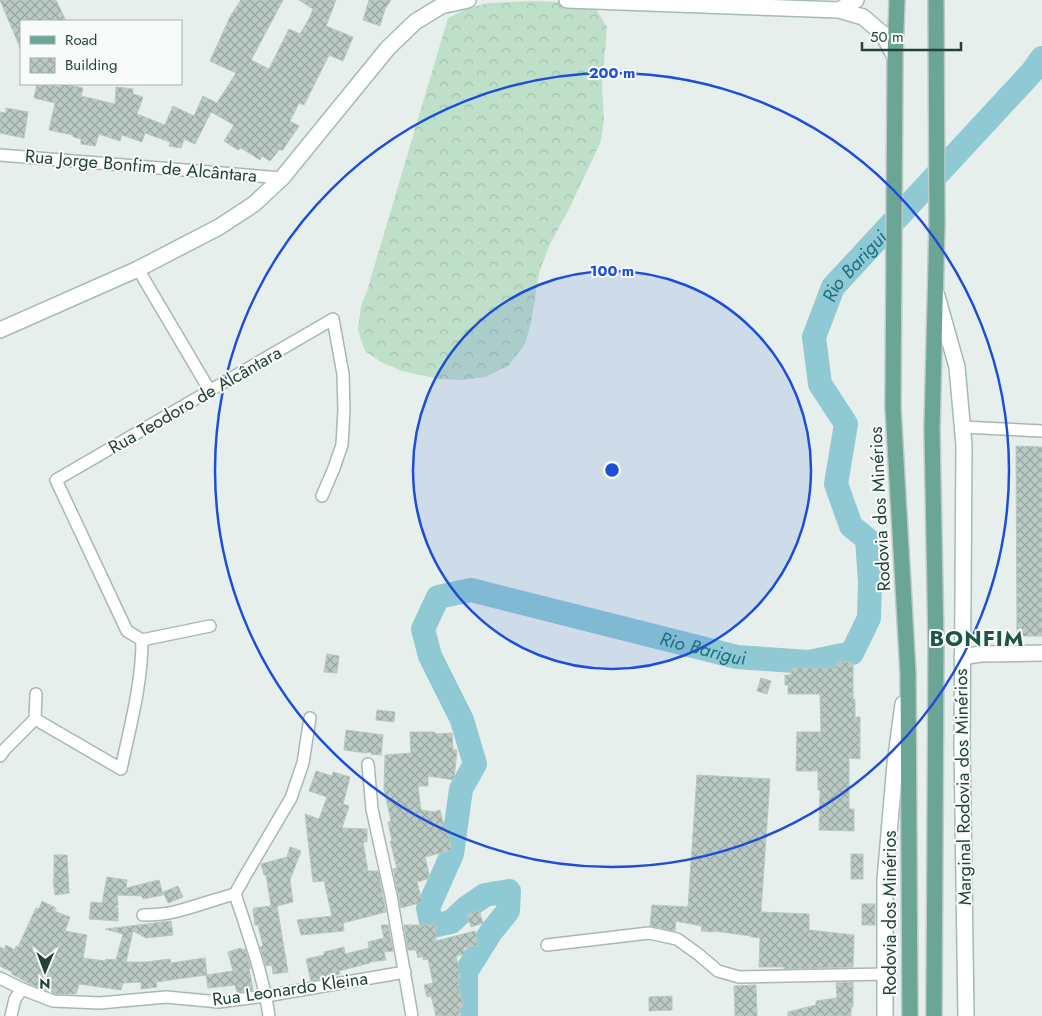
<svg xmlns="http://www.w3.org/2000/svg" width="1042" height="1016" font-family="Jost,sans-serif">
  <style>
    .forest { fill: url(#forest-crowns) }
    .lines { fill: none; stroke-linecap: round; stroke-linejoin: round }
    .river { stroke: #8ec9d4; stroke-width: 24 }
    .building { fill: url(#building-cross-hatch); stroke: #b8c9c2 }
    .minor-casing { stroke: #a8b8b2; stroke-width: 14 }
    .tertiary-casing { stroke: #a8b8b2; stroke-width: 18 }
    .secondary-casing { stroke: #a4bbb3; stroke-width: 18 }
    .primary-casing { stroke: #c2cac8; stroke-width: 18 }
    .minor { stroke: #fff; stroke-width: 11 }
    .tertiary { stroke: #fff; stroke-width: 15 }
    .secondary { stroke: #fff; stroke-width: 15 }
    .primary { stroke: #6aa596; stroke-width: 15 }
    .ring { fill: none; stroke: #1d4ed8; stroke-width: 2.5 }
    .labels { text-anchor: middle; stroke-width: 4; stroke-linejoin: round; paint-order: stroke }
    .street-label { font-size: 18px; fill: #24423a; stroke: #f7fbf9 }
    .water-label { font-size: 19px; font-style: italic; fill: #1c6f80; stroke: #f7fbf9 }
    .district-label { font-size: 22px; font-weight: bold; letter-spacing: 1px; fill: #1f5548; stroke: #f7fbf9 }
    .centre { fill: #1d4ed8; stroke: #f7fbf9; stroke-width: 2.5 }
    .ring-label { font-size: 15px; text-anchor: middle; font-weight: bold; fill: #1d4ed8; stroke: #f7fbf9; stroke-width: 4; stroke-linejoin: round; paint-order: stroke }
  </style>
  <defs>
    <pattern id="forest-crowns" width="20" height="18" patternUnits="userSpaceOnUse" patternTransform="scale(1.25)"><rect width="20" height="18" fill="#bfe0c8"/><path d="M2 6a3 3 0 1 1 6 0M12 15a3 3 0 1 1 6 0" fill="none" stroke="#a4c1ad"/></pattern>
    <pattern id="building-cross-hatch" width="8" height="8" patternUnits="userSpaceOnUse" patternTransform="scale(1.25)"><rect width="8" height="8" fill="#bbcac4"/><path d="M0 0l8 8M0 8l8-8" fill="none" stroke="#98a6a0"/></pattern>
  </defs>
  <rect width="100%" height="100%" fill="#e6efeb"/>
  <polygon class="forest" points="533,1 580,3 596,9 607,27 602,88 604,120 601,141 570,207 549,246 539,273 531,323 525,344 508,366 485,377 462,380 439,379 402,371 381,362 365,351 358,330 361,306 367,291 448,18 468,8 489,3"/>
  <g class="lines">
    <path class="river" id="s1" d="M466 1016V972L491 932 508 911 509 891 485 895 466 908 451 922 432 926 428 908 452 854 461 789 475 764 462 720 430 656 423 629 438 597 471 590 737 657 809 662 852 653 869 618 870 582 867 539 851 526 836 484 846 424 820 384 814 337 833 287 1032 72 1042 58"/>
  </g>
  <g class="building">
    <polygon points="0,0 56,0 66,21 21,21 21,50"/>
    <polygon points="241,0 283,0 251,60 269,69 289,29 300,34 309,19 313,9 299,0 336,0 326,26 353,37 343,61 329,55 304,105 299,103 290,121 299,126 282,151 280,149 270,161 262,156 260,160 241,148 238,150 224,141 234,125 211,112 195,144 184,139 181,148 169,146 170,142 145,133 142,142 122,135 120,141 99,134 95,146 81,144 81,139 73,137 73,135 49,130 55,103 34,98 37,84 47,84 60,87 61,84 63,84 83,88 81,96 115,104 116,87 133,89 133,94 143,97 137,114 165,125 173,106 194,116 203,96 217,103 236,73 210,61 230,17"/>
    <polygon points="369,0 391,0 385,9 380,26 363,20"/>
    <polygon points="6,108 28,112 24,138 0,133 0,112 6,113"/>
    <polygon points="1016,446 1042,447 1042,636 1017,636"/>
    <polygon points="327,654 339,656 337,673 324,672"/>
    <polygon points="836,662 853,662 853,699 855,699 855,717 860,717 860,759 849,758 849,809 854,809 854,831 819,830 820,790 818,790 818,771 796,771 797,732 821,732 820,694 788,694 788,685 785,685 785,675 791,675 791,668 836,668"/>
    <polygon points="761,678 771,681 767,694 757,691"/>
    <polygon points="377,710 395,712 394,722 376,720"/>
    <polygon points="346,730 383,735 381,755 371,754 371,752 366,753 344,750"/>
    <polygon points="410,732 435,732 435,734 452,733 453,750 457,750 454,780 428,776 428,786 418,786 421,810 434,812 440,810 445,829 447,829 452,850 425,857 430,878 417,882 422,902 401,908 393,869 397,868 390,841 392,841 388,822 391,821 384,789 385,755 411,753"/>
    <polygon points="316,771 332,776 333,772 350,777 343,804 349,806 342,828 367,829 367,842 363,842 368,871 378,871 386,912 343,923 344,931 301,935 297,920 332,916 324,881 313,882 305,814 319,819 327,797 309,791"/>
    <polygon points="697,775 770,779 761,912 809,914 809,930 854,935 853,967 784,969 784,967 759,967 760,938 751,937 751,936 714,931 713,932 701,931 702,926 676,921 675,931 650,926 652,905 688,907"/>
    <polygon points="290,847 301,851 290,880 293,902 277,906 288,972 273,974 272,965 266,966 260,947 263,946 258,925 255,925 253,910 254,908 271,906 266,875 264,875 261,864 287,857"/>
    <rect x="851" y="854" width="12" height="25"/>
    <polygon points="54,855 67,855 69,893 55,895 53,879 54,879"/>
    <polygon points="107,877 127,880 126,888 159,880 163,895 143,899 142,896 117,895 118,905 115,906 118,908 118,921 89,919 91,902 102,903"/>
    <polygon points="178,886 183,897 168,903 163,892"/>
    <polygon points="42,901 56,908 54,911 70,917 65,931 87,935 83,958 105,961 106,959 116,960 123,934 105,929 171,921 173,935 146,938 133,931 126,962 146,962 170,959 171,963 205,958 207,975 233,971 228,952 241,948 241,950 245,949 251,968 249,969 253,990 237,992 235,985 208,988 206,975 156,982 157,987 141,989 141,982 123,983 121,990 79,984 76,994 55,994 30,984 12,974 12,972 0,966 0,947 4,949 6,945 15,950 16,946 18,947 36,908 39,909"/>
    <rect x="862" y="904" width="13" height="21"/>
    <polygon points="479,910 483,923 471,927 467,914"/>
    <polygon points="381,925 388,925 393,951 384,952 386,960 370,962 370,963 339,971 340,974 311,981 306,959 324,955 324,952 344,947 345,954 369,948 368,942 384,938"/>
    <polygon points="404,925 436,925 436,941 475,931 478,945 464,948 465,954 456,956 461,978 458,978 460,986 458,986 464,1007 459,1008 461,1016 436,1016 431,996 427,997 424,985 433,983 428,959 423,960 423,956 418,958 416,950 408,950"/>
    <polygon points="853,982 853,1007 851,1007 851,1016 788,1016 788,1012 816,1005 816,1001 837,998 836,983"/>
    <polygon points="756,985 757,1016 735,1016 734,986"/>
    <polygon points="672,996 672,1010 649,1011 649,997"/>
  </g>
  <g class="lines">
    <g class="minor-casing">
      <g id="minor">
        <polyline points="0,155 282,178"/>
        <polyline points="138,269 210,391"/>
        <polyline points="963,427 1042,431"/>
        <polyline points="210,626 142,640 127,631 56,480 333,319 343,374 344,410 342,445 334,468 322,496"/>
        <path d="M35 719 121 769C130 727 142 684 142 640"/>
        <polyline points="0,756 5,749 35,719 36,694"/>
        <polyline points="368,764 372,809 391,896 412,1016"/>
        <path d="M143 915C155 915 167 914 178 911 197 906 216 899 235 894"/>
        <polyline points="547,945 649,933 677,939 698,954 718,971 739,977 886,974"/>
        <polyline points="0,978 22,989 53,1001 100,1003 166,997 219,1002 266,996 405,972"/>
        <polyline points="11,1016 15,999 22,989"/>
        <path d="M269 1016C263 974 248 934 235 894L245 876 291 798 303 763 310 718"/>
      </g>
    </g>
    <g class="tertiary-casing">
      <polyline id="tertiary" points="962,657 980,654 1042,653"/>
    </g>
    <g class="secondary-casing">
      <g id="secondary">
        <polyline points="567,0 839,10 863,17 883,34 895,57"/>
        <polyline points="839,10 856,0"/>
        <polyline points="937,296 957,367 964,445 962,744 966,1016"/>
        <polyline points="0,330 138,269 219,227 254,204 282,178 388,48 415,22 441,6 468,0"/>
        <polyline points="885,1016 885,880 895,764 903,704"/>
      </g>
    </g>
    <g class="primary-casing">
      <g id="primary">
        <polyline points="897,0 895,57 893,408 908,673 910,1016"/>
        <polyline points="934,1016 936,645 932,430 937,224 936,0"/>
      </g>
    </g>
    <use href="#minor" class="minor"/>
    <use href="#tertiary" class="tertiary"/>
    <use href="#secondary" class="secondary"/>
    <use href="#primary" class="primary"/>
  </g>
  <circle cx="612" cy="470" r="199" fill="#1d4ed8" fill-opacity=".12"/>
  <g class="ring">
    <circle cx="612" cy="470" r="199"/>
    <circle cx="612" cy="470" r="397"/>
  </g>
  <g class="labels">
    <g class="street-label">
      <text transform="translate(141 166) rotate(5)" y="6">Rua Jorge Bonfim de Alcântara</text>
      <text transform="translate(195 400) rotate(-30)" y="6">Rua Teodoro de Alcântara</text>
      <text transform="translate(880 509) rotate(-93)" y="6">Rodovia dos Minérios</text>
      <text transform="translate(963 787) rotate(-91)" y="6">Marginal Rodovia dos Minérios</text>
      <text transform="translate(890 913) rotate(-90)" y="6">Rodovia dos Minérios</text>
      <text transform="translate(290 989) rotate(-8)" y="6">Rua Leonardo Kleina</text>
    </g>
    <g class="water-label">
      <text dy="7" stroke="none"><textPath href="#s1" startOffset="1424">Rio Barigui</textPath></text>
      <text dy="7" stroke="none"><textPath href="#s1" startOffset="851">Rio Barigui</textPath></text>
    </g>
    <g class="district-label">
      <text x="977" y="646">BONFIM</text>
    </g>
  </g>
  <circle cx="612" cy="470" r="8" class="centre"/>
  <g class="ring-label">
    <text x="612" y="78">200 m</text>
    <text x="612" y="276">100 m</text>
  </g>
  <rect x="20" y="20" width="162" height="65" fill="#f7fbf9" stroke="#a3b1ad"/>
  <rect x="30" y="36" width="25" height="8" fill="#6aa596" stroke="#a3b1ad"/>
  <text x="65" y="45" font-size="15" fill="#24423a">Road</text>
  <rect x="30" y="58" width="25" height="15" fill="url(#building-cross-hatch)" stroke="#a3b1ad"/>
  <text x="65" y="70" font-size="15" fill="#24423a">Building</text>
  <g transform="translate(45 971) rotate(181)" stroke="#f7fbf9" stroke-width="4" paint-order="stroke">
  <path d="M0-4L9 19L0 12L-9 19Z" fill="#24423a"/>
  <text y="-8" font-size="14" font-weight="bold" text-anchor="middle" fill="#24423a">N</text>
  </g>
  <path d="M862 42v8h99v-8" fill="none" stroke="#24423a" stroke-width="2.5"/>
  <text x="870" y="42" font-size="15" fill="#24423a" stroke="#f7fbf9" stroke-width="4" paint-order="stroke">50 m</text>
</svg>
